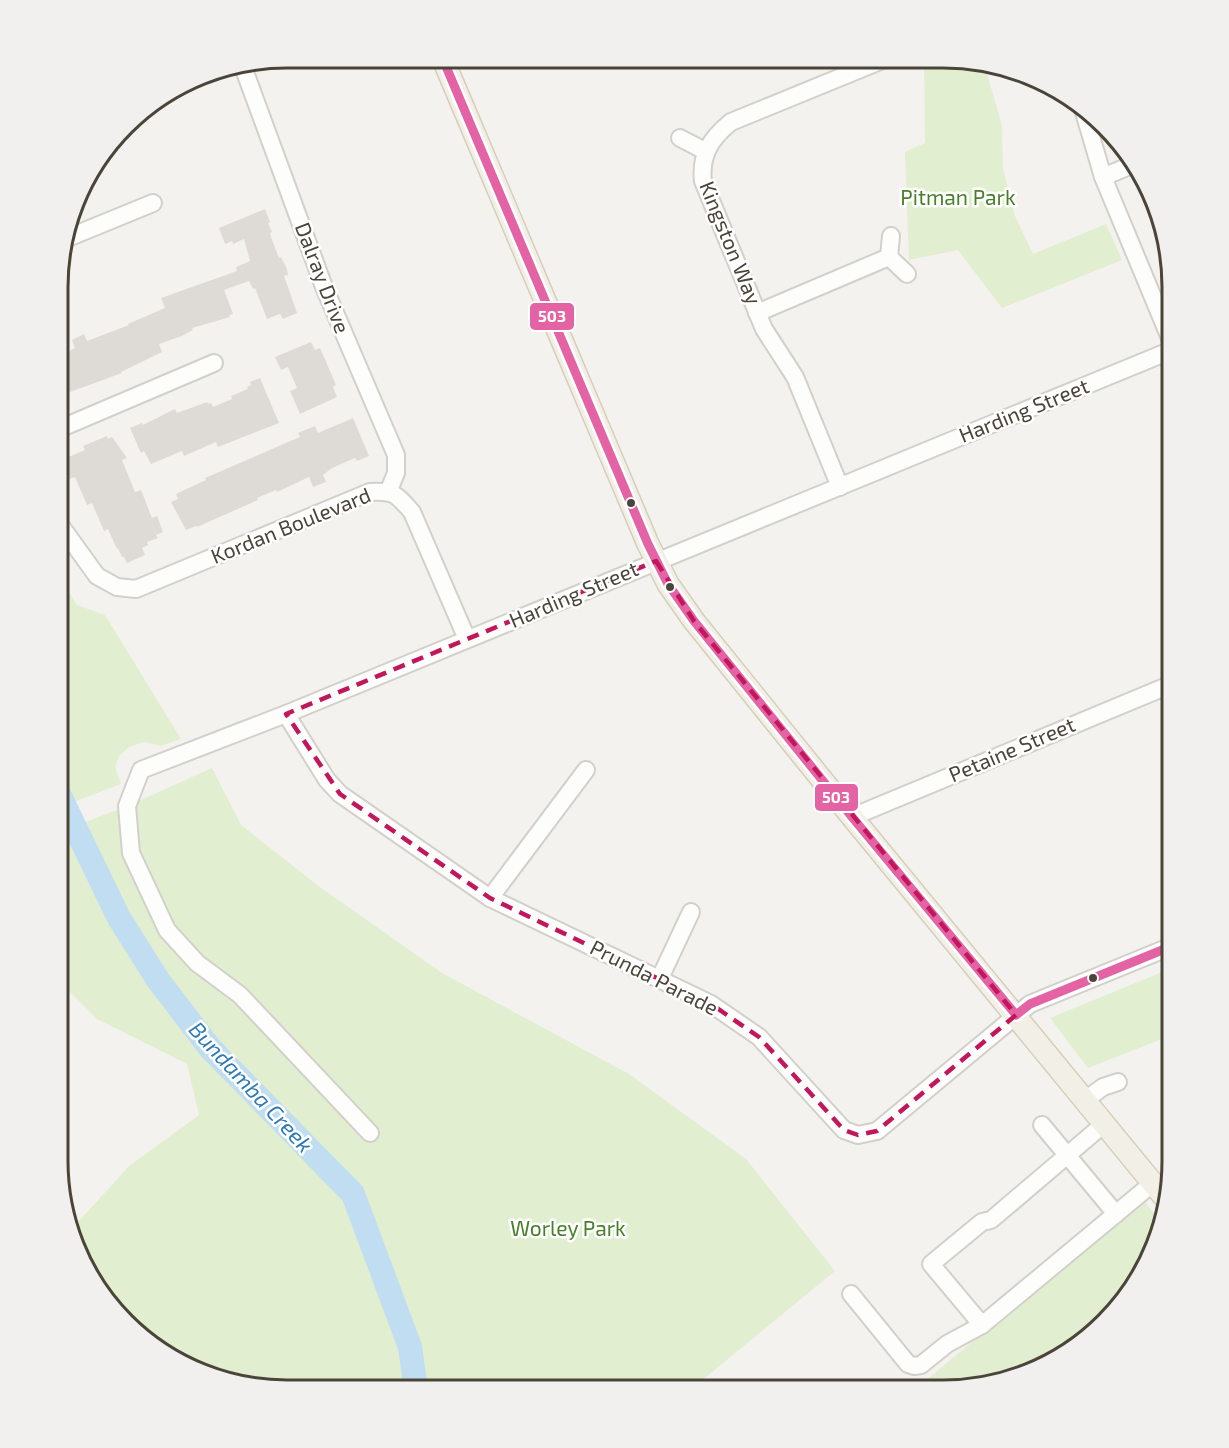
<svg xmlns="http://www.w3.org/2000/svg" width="1229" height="1448" font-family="'Exo 2',sans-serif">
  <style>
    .green { fill: #e1eecf }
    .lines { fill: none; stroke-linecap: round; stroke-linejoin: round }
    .river { stroke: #c0ddf1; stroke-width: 24 }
    .building { fill: #dedbd6 }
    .minor-casing { stroke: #d2d0cb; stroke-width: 20 }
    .major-casing { stroke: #d6cebb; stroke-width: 24 }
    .minor { stroke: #fdfdfc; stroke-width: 16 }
    .major { stroke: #f2efe6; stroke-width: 21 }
    .bus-1-casing { stroke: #fff; stroke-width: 14 }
    .bus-1 { stroke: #e463a4; stroke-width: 9 }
    .marked { fill: none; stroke: #c2185b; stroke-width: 4.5; stroke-dasharray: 12 8; stroke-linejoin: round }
    .bus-dot { fill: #4b4439; stroke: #fff; stroke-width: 2 }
    .labels { text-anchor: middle; stroke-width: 5; stroke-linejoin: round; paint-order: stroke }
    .park-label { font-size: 21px; fill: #4a7f2a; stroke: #fff }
    .street-label { font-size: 21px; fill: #4b4439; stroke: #fff }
    .water-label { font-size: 22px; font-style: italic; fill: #2e7ab2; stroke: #fff }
    .rim { fill: none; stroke: #4b4439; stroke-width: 3 }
    .line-badge { stroke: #fff; stroke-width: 2 }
    .badge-label { font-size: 16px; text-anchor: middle; font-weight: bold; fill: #fff }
  </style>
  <rect width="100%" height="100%" fill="#f4f2ee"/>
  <g class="green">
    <polygon points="929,59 973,59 984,63 1002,126 1003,168 1015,216 1033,254 1106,224 1122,260 1002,308 958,250 909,260 905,152 925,143 924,61"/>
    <polygon points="58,575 77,605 105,615 181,739 161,746 144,742 129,747 119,756 115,767 121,784 71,803 83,823 132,804 212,768 241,825 317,885 442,973 629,1074 746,1159 835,1271 689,1391 271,1390 212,1379 159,1353 88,1277 67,1225 80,1220 129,1166 199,1115 187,1064 97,1019 57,979"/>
    <polygon points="1172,968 1172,1035 1088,1068 1050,1018"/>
    <polygon points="1143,1200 1159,1219 1141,1277 1105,1324 1058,1360 957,1391 913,1391"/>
  </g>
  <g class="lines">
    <polyline class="river" points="58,792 119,918 158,980 210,1048 353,1194 410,1347 416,1390"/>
  </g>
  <g class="building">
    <polygon points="265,209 270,222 268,223 272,232 270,233 272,240 279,258 281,257 287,269 288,275 284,276 297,313 283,319 280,314 267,319 255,288 253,289 249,281 224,290 233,314 229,315 230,317 192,328 193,330 182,336 159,344 162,352 121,372 122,373 59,396 59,356 75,348 72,340 84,334 87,341 129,325 128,324 165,308 161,298 237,271 236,267 250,261 244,239 233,244 232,241 225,244 219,228"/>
    <polygon points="311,342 315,350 320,348 336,385 333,387 337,397 300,414 290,391 297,388 288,367 281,370 275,357"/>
    <polygon points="260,378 279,423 218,447 216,442 184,456 182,451 151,464 144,451 141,453 130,428 142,423 143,425 175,409 177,413 207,402 208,404 211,403 213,407 232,399 231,396 248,389 247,387 251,385 250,382"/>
    <polygon points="353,418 369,456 357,461 355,458 332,468 323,475 326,482 313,487 309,477 277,492 276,490 257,498 258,500 197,527 196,526 186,530 171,502 178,499 176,494 206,480 205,478 300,437 298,433 315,426 318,433"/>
    <polygon points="107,436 108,439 112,437 127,458 122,460 135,492 141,490 152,518 157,516 163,532 156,535 158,538 147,542 148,545 142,548 145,555 127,563 124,557 122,557 118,548 117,549 108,529 104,531 92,503 87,505 75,477 66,480 59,470 59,461 85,450 83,446"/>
  </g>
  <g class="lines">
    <g class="minor-casing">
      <g id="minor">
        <polyline points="242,64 324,287 396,455 396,473 389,490"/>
        <polyline points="1083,109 1103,177 1172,343"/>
        <polyline points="680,138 705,151"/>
        <polyline points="1103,177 1134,164"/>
        <polyline points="891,236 889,257 907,274"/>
        <polyline points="65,239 153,203"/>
        <polyline points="757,313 889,257"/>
        <polyline points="59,429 214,363"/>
        <path d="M840 487 795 377 764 329 703 181C700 155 711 138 731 122L885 59"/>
        <path d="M58 522 97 576 117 587 136 589 370 492C394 490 397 495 412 512L467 639"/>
        <polyline points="286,714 327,780 340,794 490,898 711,1004 759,1037 844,1130 858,1135 877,1131 1030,1004 1172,946"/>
        <polyline points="852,817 1172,684"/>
        <polyline points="490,898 586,770"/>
        <polyline points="660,978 691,912"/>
        <polyline points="1085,1100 1103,1087 1118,1082"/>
        <polyline points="1104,1124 991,1220 982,1222 931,1264 982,1325 1153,1183"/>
        <polyline points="1042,1125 1116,1214"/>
        <polyline points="370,1133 240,995 197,963 167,930 131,853 127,806 141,770 286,714 1172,350"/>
        <polyline points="851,1294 908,1364 914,1366 921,1365 947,1344 982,1325"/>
      </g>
    </g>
    <g class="major-casing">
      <polyline id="major" points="442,57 648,544 668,584 694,621 852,817 1165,1198"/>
    </g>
    <use href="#minor" class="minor"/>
    <use href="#major" class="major"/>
    <g class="bus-1-casing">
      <g id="bus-1">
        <polyline points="442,57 648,544 668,584 694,621 852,817 1016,1015"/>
        <polyline points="1016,1015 1030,1004 1172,946"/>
      </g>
    </g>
    <use href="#bus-1" class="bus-1"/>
  </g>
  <path class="marked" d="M656 561 694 621 1016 1015 877 1131 858 1135 844 1130 759 1037 711 1004 490 898 340 794 286 714Z"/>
  <g class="bus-dot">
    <circle cx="631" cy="503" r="5"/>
    <circle cx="670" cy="587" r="5"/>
    <circle cx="1093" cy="978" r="5"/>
  </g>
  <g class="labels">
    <g class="park-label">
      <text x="958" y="205">Pitman Park</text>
      <text x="568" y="1236">Worley Park</text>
    </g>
    <g class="street-label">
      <text transform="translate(730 243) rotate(68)" y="7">Kingston Way</text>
      <text transform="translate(322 278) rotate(69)" y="7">Dalray Drive</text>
      <text transform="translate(1024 411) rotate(-22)" y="7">Harding Street</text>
      <text transform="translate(291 526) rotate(-22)" y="7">Kordan Boulevard</text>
      <text transform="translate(574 595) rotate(-23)" y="7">Harding Street</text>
      <text transform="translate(1012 750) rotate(-23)" y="7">Petaine Street</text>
      <text transform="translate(654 978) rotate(27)" y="7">Prunda Parade</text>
    </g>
    <g class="water-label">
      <text transform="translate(251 1087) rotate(47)" y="8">Bundamba Creek</text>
    </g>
  </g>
  <path d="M0 0H1229V1448H0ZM287 68H943A219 219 0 0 1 1162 287V1161A219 219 0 0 1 943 1380H287A219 219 0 0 1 68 1161V287A219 219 0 0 1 287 68Z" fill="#f1f0ef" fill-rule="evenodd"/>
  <path class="rim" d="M287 68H943A219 219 0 0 1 1162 287V1161A219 219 0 0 1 943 1380H287A219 219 0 0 1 68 1161V287A219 219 0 0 1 287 68Z"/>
  <g class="line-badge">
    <rect x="529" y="302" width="46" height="29" rx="6" fill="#e463a4"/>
    <rect x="814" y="783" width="45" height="29" rx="6" fill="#e463a4"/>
  </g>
  <g class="badge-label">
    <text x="552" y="322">503</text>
    <text x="836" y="803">503</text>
  </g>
</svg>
